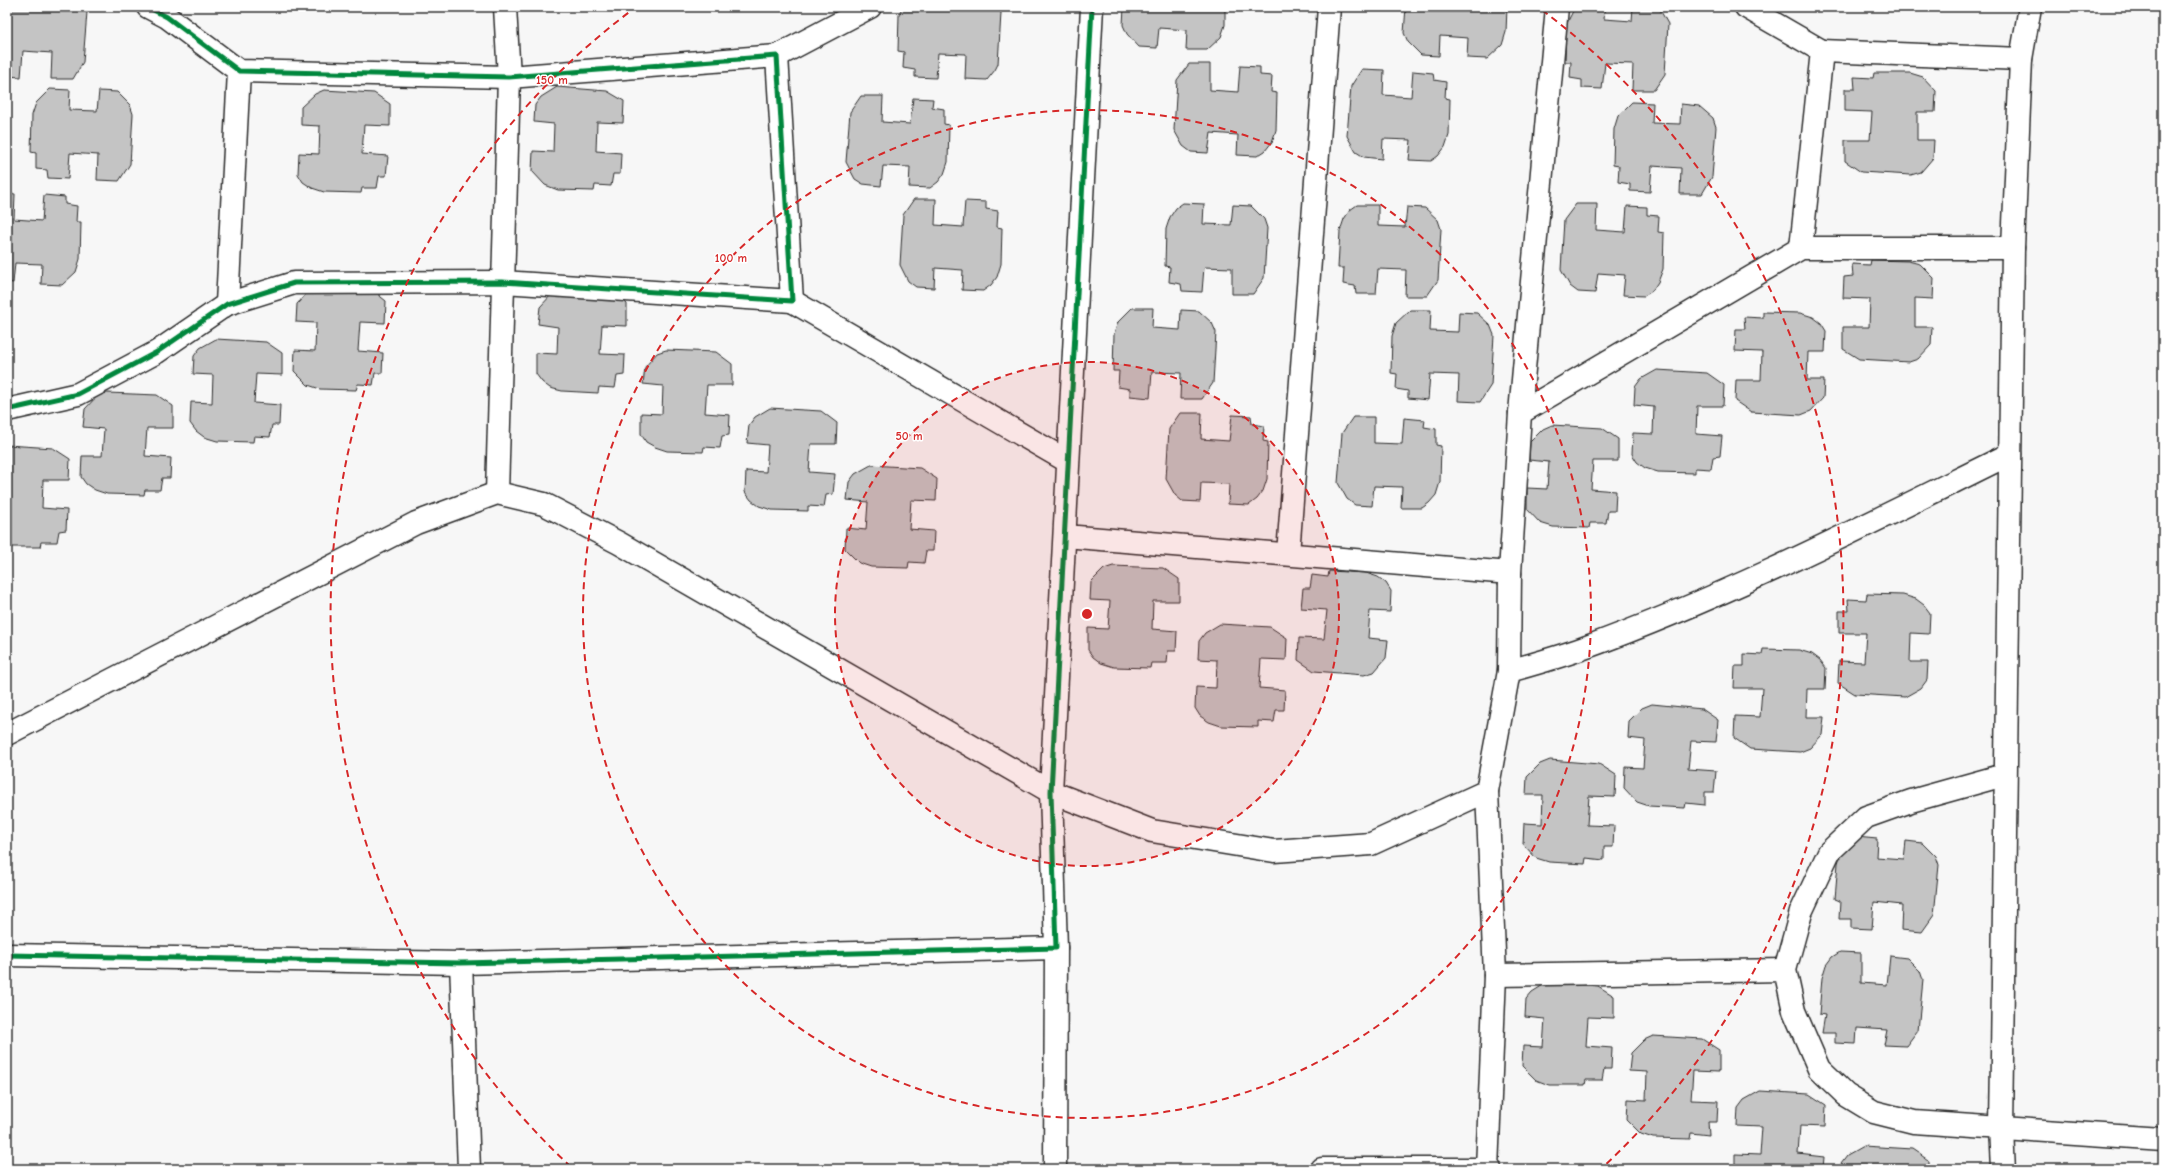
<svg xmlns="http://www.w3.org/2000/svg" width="2170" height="1176" font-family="'Comic Neue',sans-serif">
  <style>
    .building { fill: #c4c4c4; stroke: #2b2b2b }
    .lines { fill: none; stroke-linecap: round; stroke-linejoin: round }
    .minor-casing { stroke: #2b2b2b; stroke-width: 25 }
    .minor { stroke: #fff; stroke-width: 22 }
    .cycleway-casing { stroke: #fff; stroke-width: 8 }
    .cycleway { stroke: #00873e; stroke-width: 5 }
    .ring { fill: none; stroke: #d62828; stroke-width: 2; stroke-dasharray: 7 5 }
    .centre { fill: #d62828; stroke: #fff; stroke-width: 2 }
    .ring-label { font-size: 12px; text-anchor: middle; font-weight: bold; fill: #d62828; stroke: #fff; stroke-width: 3; stroke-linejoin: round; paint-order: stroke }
  </style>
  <rect width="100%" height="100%" fill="#f7f7f7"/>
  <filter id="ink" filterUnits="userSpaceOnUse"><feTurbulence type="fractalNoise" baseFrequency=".025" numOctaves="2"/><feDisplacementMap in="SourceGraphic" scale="8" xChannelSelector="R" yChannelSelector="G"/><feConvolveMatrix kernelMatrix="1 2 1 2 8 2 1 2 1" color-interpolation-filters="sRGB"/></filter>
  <g filter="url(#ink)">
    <g class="building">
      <polygon points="7,7 50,9 50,7 85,7 87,12 83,62 73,79 51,79 52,53 23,51 21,77 7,76"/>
      <polygon points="902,7 937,7 937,9 965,11 965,7 999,7 1001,13 998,64 995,70 987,80 965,79 966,54 938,53 936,78 915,77 915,70 903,68 904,52 898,51 899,15"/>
      <polygon points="1124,7 1225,7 1225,25 1221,37 1207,50 1186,50 1187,30 1159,28 1157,48 1139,47 1127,34 1123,25"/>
      <polygon points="1406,7 1507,7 1506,32 1502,45 1487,59 1467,58 1468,38 1440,36 1439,56 1421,55 1408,42 1404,33"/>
      <polygon points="1575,7 1605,7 1604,19 1632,21 1633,7 1659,8 1668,24 1665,74 1654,90 1632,90 1633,64 1605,63 1602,89 1582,88 1582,80 1570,78 1571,62 1565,62 1566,25"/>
      <polygon points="1189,64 1210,64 1210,90 1238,92 1240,66 1260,67 1260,75 1272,76 1271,92 1277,93 1276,130 1272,142 1265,151 1257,156 1237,155 1238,135 1211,133 1208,153 1191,152 1183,146 1174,130 1177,80"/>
      <polygon points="1362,69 1384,70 1383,95 1411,97 1413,71 1433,73 1434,80 1446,82 1445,98 1450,99 1449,135 1445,147 1438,156 1431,161 1409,160 1411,140 1383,139 1382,159 1364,157 1356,152 1347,136 1351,86"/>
      <polygon points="1874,73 1910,73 1923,77 1936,91 1935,112 1917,112 1917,140 1934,140 1933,158 1921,172 1911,175 1861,172 1845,161 1845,140 1870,140 1872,112 1845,111 1845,89 1855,89 1854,77 1873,78"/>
      <polygon points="557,87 607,91 624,101 623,123 597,122 596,151 621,153 620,174 613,174 611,186 595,185 594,191 558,190 545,185 532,171 533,151 553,152 554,124 534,122 535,105 541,97"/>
      <polygon points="50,89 70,90 69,110 97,111 99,91 117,92 130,105 133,114 130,164 119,181 97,180 98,155 70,153 68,179 48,178 47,170 36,169 36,153 31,152 32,115 36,103"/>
      <polygon points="324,90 374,93 390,104 390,126 364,125 362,154 388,156 386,176 379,176 377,188 362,188 361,193 324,192 312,188 303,182 298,174 299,153 319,154 320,126 301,125 301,107 315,94"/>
      <polygon points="861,96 883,96 882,122 910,124 913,98 933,99 932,107 944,109 944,124 949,125 948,162 944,174 938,182 930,188 909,187 910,167 883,166 881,186 863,184 855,179 846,162 850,112"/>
      <polygon points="1632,102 1653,103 1652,123 1680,124 1681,104 1699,106 1713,118 1716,127 1712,177 1702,194 1680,194 1681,168 1652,166 1650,192 1630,191 1630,184 1618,182 1619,166 1613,165 1614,129 1618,116"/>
      <polygon points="7,193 15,194 14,219 42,221 44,195 65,197 65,204 77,206 76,222 81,222 80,259 76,272 62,285 41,284 42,264 15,263 13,283 7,282"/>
      <polygon points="914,199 936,199 935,225 963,227 965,201 986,202 986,209 998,211 997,227 1002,228 1001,264 997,277 991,285 983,291 962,290 963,270 935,268 934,288 916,287 908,281 900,265 903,215"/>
      <polygon points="1183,203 1204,204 1203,224 1231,225 1233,205 1251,206 1264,219 1267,228 1264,278 1253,294 1232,294 1232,268 1204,267 1202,292 1182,291 1181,284 1169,282 1170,267 1165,266 1166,229 1170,217 1176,208"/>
      <polygon points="1576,204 1597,204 1596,230 1625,232 1627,206 1647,207 1647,215 1659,216 1658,232 1664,233 1663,269 1658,282 1652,291 1644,296 1623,295 1625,275 1598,273 1595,293 1578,292 1570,286 1561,270 1564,220"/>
      <polygon points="1357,205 1378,205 1378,226 1405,227 1407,207 1425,208 1438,220 1441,229 1438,280 1427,296 1405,296 1406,270 1378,269 1376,294 1356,294 1355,286 1343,284 1344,268 1338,268 1340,231 1344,219 1350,210"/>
      <polygon points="1871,260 1908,261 1920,264 1934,278 1933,299 1915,298 1915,327 1932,327 1931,345 1918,359 1909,362 1859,359 1843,349 1843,327 1869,327 1870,299 1843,298 1844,277 1853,276 1852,264 1870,265"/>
      <polygon points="310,290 376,293 386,301 385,323 360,322 358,351 383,353 382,373 375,373 373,385 358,384 356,390 320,389 308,385 294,371 295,350 315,351 316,323 296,322 297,304"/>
      <polygon points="552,294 618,296 627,304 627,326 602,325 600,354 625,355 624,375 617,376 615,388 599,387 598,393 562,391 550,388 542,382 536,374 536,353 557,354 558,327 538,324 540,307"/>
      <polygon points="1132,308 1153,308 1152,328 1180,330 1181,310 1199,311 1212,323 1216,332 1213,383 1202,399 1180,399 1181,373 1152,372 1150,398 1130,396 1130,389 1118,387 1119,371 1113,371 1114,334 1118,322"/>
      <polygon points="1410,310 1431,310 1430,331 1458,332 1459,312 1477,313 1490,325 1494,335 1491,385 1480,402 1458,401 1459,375 1430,374 1428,400 1408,398 1408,391 1396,389 1397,374 1391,373 1392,336 1396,323"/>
      <polygon points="1763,312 1800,313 1813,317 1821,323 1826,331 1825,352 1808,352 1807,380 1824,380 1823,398 1811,411 1801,415 1751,412 1735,401 1736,380 1761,380 1762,352 1735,351 1736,329 1745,329 1744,317 1763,318"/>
      <polygon points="216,339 266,342 282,353 282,375 256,374 254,403 280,405 279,425 272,425 270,437 254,436 253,442 217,441 204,437 196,431 190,423 191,402 212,403 213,375 193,374 194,356 200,348"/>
      <polygon points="666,350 716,352 732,364 732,385 707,385 705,413 730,415 729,435 722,436 720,448 704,447 703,452 667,451 655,447 646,442 641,434 641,413 662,414 663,386 643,384 645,367 657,353"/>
      <polygon points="1657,370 1707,373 1724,385 1723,406 1697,406 1696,434 1722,436 1720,456 1713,457 1711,469 1695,468 1695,473 1658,472 1645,468 1637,462 1632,454 1633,433 1653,434 1654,407 1634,405 1635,387 1641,379"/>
      <polygon points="107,393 157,395 173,406 173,428 147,428 145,456 171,458 170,478 162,478 160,490 145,490 144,495 107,494 95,490 86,484 81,477 82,456 102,456 104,429 83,427 85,409 97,396"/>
      <polygon points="770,408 821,411 837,423 836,444 811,444 809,472 835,474 833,494 826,495 824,507 808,506 808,511 772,510 759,506 751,500 745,492 746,471 766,472 768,445 747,443 749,425 755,417"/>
      <polygon points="1180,413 1202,413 1201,439 1229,441 1232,415 1251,416 1252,424 1264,426 1263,441 1268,442 1267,479 1263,491 1257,499 1249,505 1228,504 1229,484 1201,483 1200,502 1182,501 1175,495 1166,479 1169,429"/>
      <polygon points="1353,417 1374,417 1374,443 1402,444 1404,418 1425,420 1424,427 1436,429 1436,445 1441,446 1440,482 1436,495 1429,503 1422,508 1401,508 1402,487 1374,486 1372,506 1355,505 1347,499 1338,483 1342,433"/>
      <polygon points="1552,425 1602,428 1618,439 1618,461 1593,461 1591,489 1616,491 1615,511 1608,511 1606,523 1590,523 1589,528 1553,527 1540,523 1527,509 1527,488 1547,489 1549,462 1529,460 1530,442 1543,429"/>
      <polygon points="7,445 53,448 70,459 69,480 43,480 42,508 67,510 66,530 59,531 57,542 41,542 40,547 7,547"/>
      <polygon points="871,465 920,468 937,479 936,501 911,500 909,529 934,531 933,551 926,551 924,563 909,562 908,568 871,567 859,563 845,549 846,528 866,530 868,502 847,500 849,482 855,474"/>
      <polygon points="1113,566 1163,568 1179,579 1179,601 1153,601 1152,629 1177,631 1176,651 1168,651 1167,663 1151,663 1150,668 1114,667 1101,663 1093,657 1088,650 1088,628 1108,629 1110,601 1090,600 1091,582 1104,569"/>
      <polygon points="1329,571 1366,573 1378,577 1386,583 1391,591 1390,612 1370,611 1368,638 1388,640 1386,658 1374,672 1364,675 1314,671 1298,660 1299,638 1324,639 1327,610 1301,608 1303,588 1310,588 1312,575 1328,577"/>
      <polygon points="1867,594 1903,595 1916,599 1924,605 1930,613 1929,634 1911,633 1910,662 1928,662 1927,680 1921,688 1905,697 1855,694 1838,683 1839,661 1864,662 1866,633 1839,633 1839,611 1849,611 1848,599 1866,600"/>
      <polygon points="1220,624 1270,627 1287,638 1286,660 1261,659 1259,688 1285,690 1284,710 1276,710 1274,722 1258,721 1258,727 1221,726 1209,722 1200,716 1195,708 1196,687 1216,688 1217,660 1198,659 1199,641 1205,633"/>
      <polygon points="1763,649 1799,650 1812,654 1820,660 1826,668 1825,689 1807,689 1806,717 1824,717 1822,735 1810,748 1800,752 1750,749 1734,738 1735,716 1760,717 1762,688 1734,688 1735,666 1744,666 1744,654 1762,655"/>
      <polygon points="1652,704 1702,709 1718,720 1716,742 1691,741 1688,769 1716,771 1714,792 1705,792 1705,805 1686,803 1685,808 1649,806 1637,802 1624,788 1625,767 1643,768 1645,740 1628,738 1629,721 1642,708"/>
      <polygon points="1550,760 1599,764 1616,775 1615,797 1589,796 1587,825 1614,826 1613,847 1604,847 1604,860 1586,858 1585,864 1549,862 1536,858 1523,844 1524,823 1542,824 1543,795 1526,795 1527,777 1540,764"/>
      <polygon points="1856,837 1877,839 1876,857 1904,859 1906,841 1923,843 1936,856 1939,865 1934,915 1922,932 1901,930 1902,905 1874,902 1872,929 1851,928 1851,919 1839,919 1840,901 1835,899 1838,863 1842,850"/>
      <polygon points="1840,952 1861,953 1861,983 1887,985 1890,956 1907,958 1920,971 1923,980 1918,1030 1906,1046 1884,1045 1887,1030 1857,1028 1856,1044 1835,1043 1835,1033 1822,1033 1825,1015 1819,1014 1822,978 1826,965 1832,957"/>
      <polygon points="1548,982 1598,986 1614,996 1614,1018 1588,1017 1586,1046 1612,1048 1611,1069 1604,1069 1602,1080 1586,1080 1585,1085 1549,1085 1536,1080 1522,1066 1523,1046 1543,1047 1545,1019 1525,1017 1526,999 1532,992"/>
      <polygon points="1653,1036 1702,1039 1719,1050 1719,1072 1693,1071 1691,1100 1718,1101 1717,1122 1708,1122 1709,1135 1691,1133 1690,1139 1653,1138 1641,1134 1627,1120 1628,1099 1646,1100 1647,1072 1629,1071 1631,1053 1644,1040"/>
      <polygon points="1760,1091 1809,1094 1826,1105 1825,1127 1800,1126 1798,1154 1824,1157 1823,1169 1735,1169 1735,1154 1760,1155 1762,1127 1737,1126 1738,1108 1744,1100"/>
      <polygon points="1863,1146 1913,1149 1929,1160 1929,1169 1841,1169 1841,1163 1847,1155"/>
    </g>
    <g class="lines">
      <g class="minor-casing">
        <g id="minor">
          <polyline points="1746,7 1822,51 1801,248"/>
          <polyline points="1822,51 2021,59"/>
          <polyline points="777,56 870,7"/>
          <polyline points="792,301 1067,461"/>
          <polyline points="227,304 239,71"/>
          <polyline points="7,410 78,394 157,352 227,304 294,283 502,282 792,301 777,56 509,77 239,71 167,17 148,7"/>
          <polyline points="1520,413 1801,248 2013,248"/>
          <polyline points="497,493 509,77 505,7"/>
          <polyline points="1065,536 1510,573"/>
          <polyline points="1288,554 1329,7"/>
          <path d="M1509 671C1534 664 1559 657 1584 648 1731 595 1870 523 2010 454"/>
          <polyline points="7,734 416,523 497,493 544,504 619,543 1051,792 1152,831 1274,851 1371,844 1487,791"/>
          <polyline points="2004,775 1911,801 1866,817 1829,852 1801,912 1785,970 1794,1011 1819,1069 1846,1095 1874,1112 1914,1122 2163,1139"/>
          <polyline points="7,955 461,963 1056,948 1051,792 1092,7"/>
          <polyline points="461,963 469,1169"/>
          <polyline points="1495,975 1785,970"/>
          <polyline points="1055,1169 1056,948"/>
          <polyline points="1322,1169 1490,1169"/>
          <polyline points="1487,1169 1495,975 1487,791 1509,671 1510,573 1520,413 1557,7"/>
          <polyline points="2003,1169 2001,1129 2013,248 2021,59 2030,7"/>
        </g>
      </g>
      <use href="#minor" class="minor"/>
      <g class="cycleway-casing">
        <g id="cycleway">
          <polyline points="7,410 78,394 157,352 227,304 294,283 502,282 792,301 777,56 509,77 239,71 167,17 148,7"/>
          <polyline points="7,955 461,963 1056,948 1051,792 1092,7"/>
        </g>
      </g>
      <use href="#cycleway" class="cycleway"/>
    </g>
  </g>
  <circle cx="1087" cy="614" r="252" fill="#d62828" fill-opacity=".12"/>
  <g class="ring">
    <circle cx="1087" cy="614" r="252"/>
    <circle cx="1087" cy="614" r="504"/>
    <path d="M571 1167A756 756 0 0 1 632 10M1542 10A756 756 0 0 1 1603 1167"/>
  </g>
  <circle cx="1087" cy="614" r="6" class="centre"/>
  <g class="ring-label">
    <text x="552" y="84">150 m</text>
    <text x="731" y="262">100 m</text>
    <text x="909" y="440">50 m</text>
  </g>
  <rect width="2170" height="1176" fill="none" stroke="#fff" stroke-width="24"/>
  <rect x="12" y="12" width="2146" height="1152" fill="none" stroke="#2b2b2b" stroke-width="1.5" filter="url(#ink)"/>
</svg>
